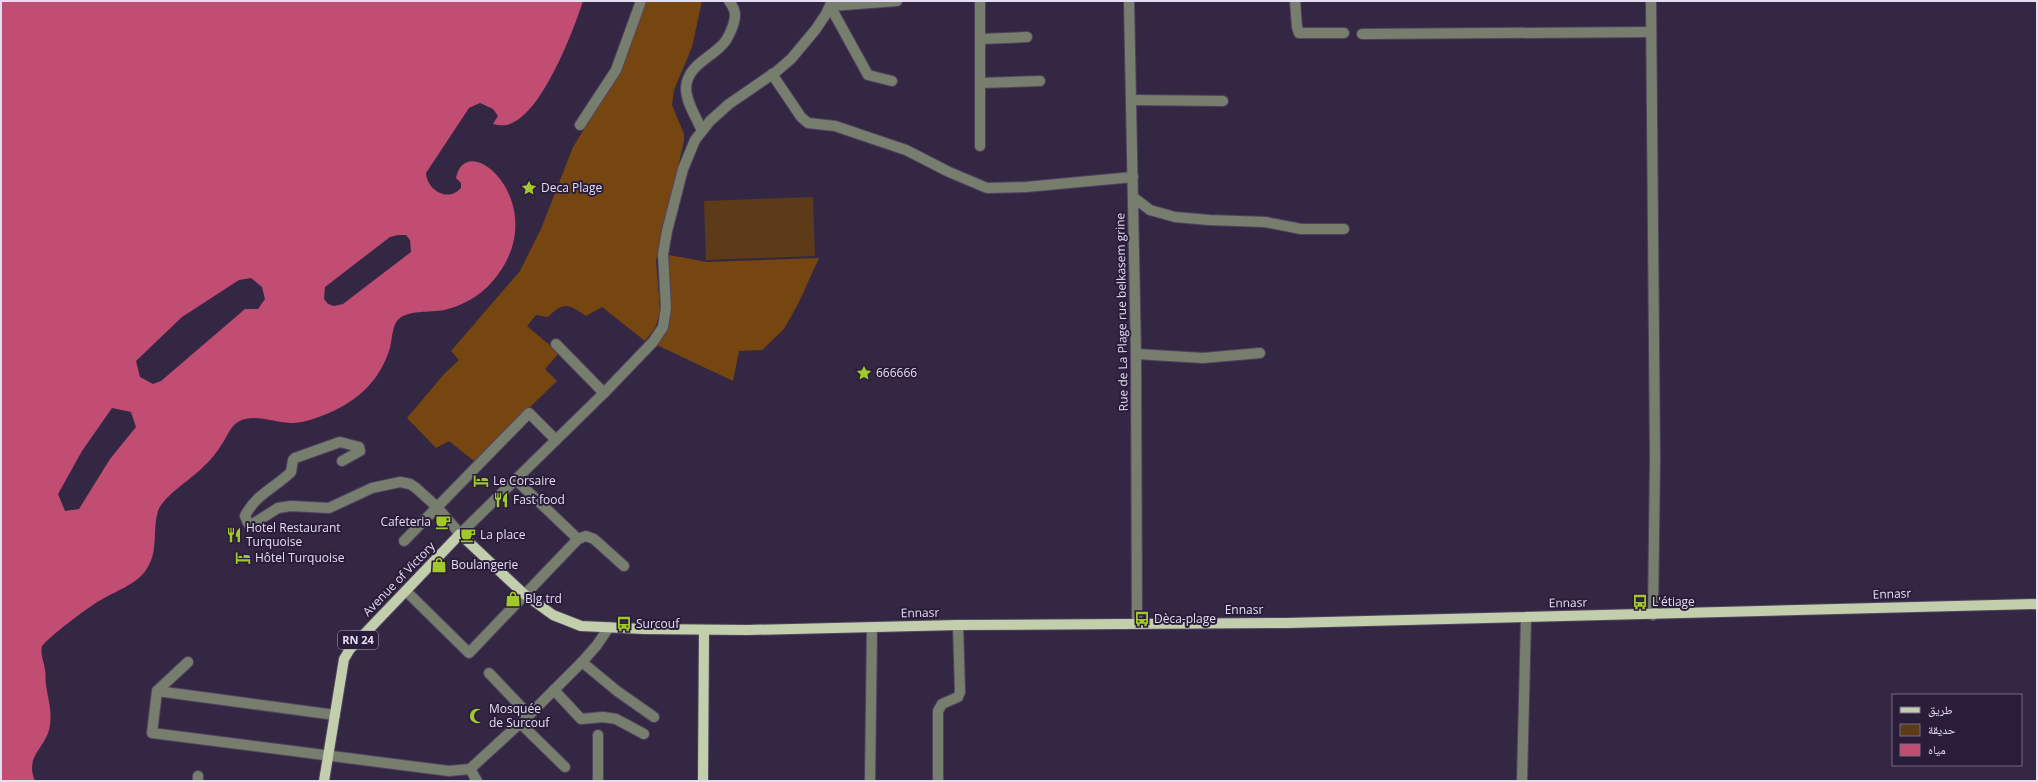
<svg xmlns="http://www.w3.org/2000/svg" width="2038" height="782" font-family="'Open Sans','Noto Naskh Arabic',sans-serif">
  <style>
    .green { fill: #5d3b18 }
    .forest { fill: #764610 }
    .water { fill: #c14d72 }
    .pier { fill: #342744 }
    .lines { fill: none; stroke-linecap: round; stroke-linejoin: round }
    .minor-casing { stroke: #504460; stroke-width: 12 }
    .major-casing { stroke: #504460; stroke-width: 12 }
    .minor { stroke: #787e6e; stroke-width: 10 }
    .major { stroke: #c3cead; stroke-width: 10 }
    .labels { text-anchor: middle; stroke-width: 4; stroke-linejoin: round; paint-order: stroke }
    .shield { fill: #2a1d3a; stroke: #ada3ba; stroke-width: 1 }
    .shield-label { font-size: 11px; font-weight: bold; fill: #e5ddf1 }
    .poi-label { font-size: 12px; fill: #e5ddf1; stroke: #2a1d3a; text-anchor: start }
    .street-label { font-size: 12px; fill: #e5ddf1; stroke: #2a1d3a }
  </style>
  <rect width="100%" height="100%" fill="#342744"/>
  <polygon class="green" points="813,197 815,256 706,260 704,201"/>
  <g class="forest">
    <path d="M644 1H702L692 47 674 90 672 105 684 134V141L656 260 660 309 658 319 655 328 645 341 602 307 586 316C568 304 564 301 548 317L536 315 527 326 559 353 545 369 557 381 474 461 449 441 436 448 407 418 445 373 459 360 451 351 520 271 541 229 573 147 611 86Z"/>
    <polygon points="669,255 707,262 819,258 798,304 784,329 762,350 739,351 733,381 657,345 669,325 670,309"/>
  </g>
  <path class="water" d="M1 1H583C573 32 544 107 514 122 507 126 501 126 493 124L498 116 493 109 480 103 469 108 426 173C427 190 448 203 461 188V183L456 178C467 125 557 208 492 282 480 296 462 306 444 310 431 313 406 309 397 321 392 328 392 340 390 348 380 380 359 400 329 413 317 418 306 422 294 423 277 424 253 412 238 422 230 427 227 437 222 444 217 452 211 460 204 466 192 479 164 495 158 511 152 531 159 552 146 570 136 585 115 591 99 601 87 608 50 636 42 646 40 655 44 661 45 670 46 675 45 680 46 685 48 699 52 710 50 725 47 748 24 755 35 781H1Z"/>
  <g class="pier">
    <polygon points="398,235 406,235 410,240 411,252 343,304 334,306 328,304 324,299 325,287 390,237"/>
    <polygon points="251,278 262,287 265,299 258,309 245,309 161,381 153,384 140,377 136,361 182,317 239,280"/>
    <polygon points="112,408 131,412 136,427 110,459 79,509 65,511 58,494 82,451"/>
  </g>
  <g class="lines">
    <g class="minor-casing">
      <g id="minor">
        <polyline points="980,1 980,146"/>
        <polyline points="1129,1 1136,354 1137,623"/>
        <polyline points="1295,1 1297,27 1299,33 1344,33"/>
        <polyline points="1651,1 1655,458 1653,615"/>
        <polyline points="1362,34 1651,32"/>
        <polyline points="980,39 1027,37"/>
        <polyline points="772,74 801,117 808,123 835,126 906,150 949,172 987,188 1026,187 1133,177"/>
        <polyline points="892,81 868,75 830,6 897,1"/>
        <polyline points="980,83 1040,81"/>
        <polyline points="1131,100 1223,101"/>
        <polyline points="580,125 616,70 641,1"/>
        <path d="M702 131C697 118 686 103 686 88 687 66 709 59 722 45 728 40 735 23 735 15 735 9 732 5 729 1"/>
        <polyline points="1133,197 1150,210 1175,217 1209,220 1265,222 1301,229 1344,229"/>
        <polyline points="556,344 604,393"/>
        <polyline points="1136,354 1203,358 1260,353"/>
        <path d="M342 461 360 451 359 447 340 442 295 458 293 460 291 472C276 487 255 495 245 516L248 523 251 525 278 508 291 506 329 508 372 488 400 482 410 484 416 488 437 507 460 534 604 393 653 342 663 327 666 308 663 254 667 231 683 169 695 140 710 121 729 104 777 71 791 59 816 29 826 14 832 1"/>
        <polyline points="578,539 586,536 594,539 624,566"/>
        <polyline points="404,541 529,413 556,440"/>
        <polyline points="406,591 469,653 578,539 516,480"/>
        <polyline points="188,662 157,691 152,733 449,771 470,769 529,715 582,662 597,645 609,627"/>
        <polyline points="582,662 617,691 654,717"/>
        <polyline points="489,673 529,715"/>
        <polyline points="554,690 581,719 603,717 616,719 644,734"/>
        <polyline points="157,691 335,715"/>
        <polyline points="520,723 565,767"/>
        <polyline points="470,769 477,781"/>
        <polyline points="198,781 198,776"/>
        <polyline points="598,781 598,735"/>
        <polyline points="870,781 872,627"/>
        <polyline points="938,781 938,711 942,704 958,697 960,692 958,625"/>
        <polyline points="1522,781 1526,617"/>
      </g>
    </g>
    <g class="major-casing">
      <g id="major">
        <polyline points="324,781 344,659 350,649 460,534 524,594 553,615 581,626 644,629 748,630 958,625 1287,623 2037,604"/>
        <polyline points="703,781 704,631"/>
      </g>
    </g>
    <use href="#minor" class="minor"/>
    <use href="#major" class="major"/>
  </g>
  <defs>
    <g id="sight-bare" transform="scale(1.2)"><path d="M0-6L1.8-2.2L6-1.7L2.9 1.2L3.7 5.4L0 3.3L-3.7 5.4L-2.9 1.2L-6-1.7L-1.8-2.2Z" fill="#a1c929" stroke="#2a1d3a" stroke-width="2.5" paint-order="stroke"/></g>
    <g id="hotel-bare" transform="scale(1.2)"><path d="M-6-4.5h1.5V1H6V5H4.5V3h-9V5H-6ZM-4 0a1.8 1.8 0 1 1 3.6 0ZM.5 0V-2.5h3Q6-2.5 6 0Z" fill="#a1c929" stroke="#2a1d3a" stroke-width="2.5" paint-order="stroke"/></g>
    <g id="restaurant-bare" transform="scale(1.2)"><path d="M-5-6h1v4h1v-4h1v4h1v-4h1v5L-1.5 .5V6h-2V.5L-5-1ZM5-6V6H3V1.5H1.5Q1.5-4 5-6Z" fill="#a1c929" stroke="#2a1d3a" stroke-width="2.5" paint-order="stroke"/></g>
    <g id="cafe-bare" transform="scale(1.2)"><path d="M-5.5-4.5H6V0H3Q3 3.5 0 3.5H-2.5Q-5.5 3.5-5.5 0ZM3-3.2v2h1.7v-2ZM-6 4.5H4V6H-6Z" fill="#a1c929" stroke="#2a1d3a" stroke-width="2.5" paint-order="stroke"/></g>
    <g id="shop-bare" transform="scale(1.2)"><path d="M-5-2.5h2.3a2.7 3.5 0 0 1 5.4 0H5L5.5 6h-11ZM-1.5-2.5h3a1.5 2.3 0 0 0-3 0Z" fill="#a1c929" stroke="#2a1d3a" stroke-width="2.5" paint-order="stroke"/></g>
    <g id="bus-bare" transform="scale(1.2)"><path d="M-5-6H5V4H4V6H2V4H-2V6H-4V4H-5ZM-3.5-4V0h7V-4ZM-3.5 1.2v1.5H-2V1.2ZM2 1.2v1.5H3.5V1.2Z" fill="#a1c929" stroke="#2a1d3a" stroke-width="2.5" paint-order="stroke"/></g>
    <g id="mosque-bare" transform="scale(1.2)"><path d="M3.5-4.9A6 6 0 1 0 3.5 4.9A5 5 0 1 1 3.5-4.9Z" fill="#a1c929" stroke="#2a1d3a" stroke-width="2.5" paint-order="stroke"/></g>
  </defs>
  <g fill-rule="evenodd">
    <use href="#sight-bare" x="529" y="188"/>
    <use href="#sight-bare" x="864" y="373"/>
    <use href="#hotel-bare" x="481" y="481"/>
    <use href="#restaurant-bare" x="501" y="500"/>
    <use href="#cafe-bare" x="443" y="522"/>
    <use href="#restaurant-bare" x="234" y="535"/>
    <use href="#cafe-bare" x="468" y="535"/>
    <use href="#hotel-bare" x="243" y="558"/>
    <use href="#shop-bare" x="439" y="565"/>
    <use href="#shop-bare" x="513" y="599"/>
    <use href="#bus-bare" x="1640" y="602"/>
    <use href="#bus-bare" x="1142" y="619"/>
    <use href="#bus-bare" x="624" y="624"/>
    <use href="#mosque-bare" x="477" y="716"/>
  </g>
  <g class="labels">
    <rect class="shield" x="338" y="631" width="40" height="18" rx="3"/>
    <g class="shield-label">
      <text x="358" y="644">RN 24</text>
    </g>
    <g class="poi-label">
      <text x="541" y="192">Deca Plage</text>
      <text x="876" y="377">666666</text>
      <text x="493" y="485">Le Corsaire</text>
      <text x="513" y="504">Fast food</text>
      <text x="431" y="526" text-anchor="end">Cafeteria</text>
      <text x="246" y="532">Hotel Restaurant<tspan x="246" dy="14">Turquoise</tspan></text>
      <text x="480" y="539">La place</text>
      <text x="255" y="562">Hôtel Turquoise</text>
      <text x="451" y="569">Boulangerie</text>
      <text x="525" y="603">Blg trd</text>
      <text x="1652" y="606">L'étiage</text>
      <text x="1154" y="623">Dèca-plage</text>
      <text x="636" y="628">Surcouf</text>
      <text x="489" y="713">Mosquée<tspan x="489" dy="14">de Surcouf</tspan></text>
    </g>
    <g class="street-label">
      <text transform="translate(1122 312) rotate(-91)" y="4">Rue de La Plage rue belkasem grine</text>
      <text transform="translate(399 579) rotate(-46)" y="4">Avenue of Victory</text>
      <text transform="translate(1892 594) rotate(-2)" y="4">Ennasr</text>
      <text transform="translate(1568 603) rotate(-1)" y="4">Ennasr</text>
      <text x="1244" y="614">Ennasr</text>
      <text transform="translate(920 613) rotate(-1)" y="4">Ennasr</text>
    </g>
  </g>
  <rect width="2038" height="782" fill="none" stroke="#e5ddf1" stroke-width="4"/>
  <rect x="1892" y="694" width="130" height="72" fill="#2a1d3a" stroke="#756a83"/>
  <rect x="1900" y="707" width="20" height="6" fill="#c3cead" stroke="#756a83"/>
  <text x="1928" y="714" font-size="12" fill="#e5ddf1">طريق</text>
  <rect x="1900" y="724" width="20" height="12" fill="#5d3b18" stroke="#756a83"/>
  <text x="1928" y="734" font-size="12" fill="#e5ddf1">حديقة</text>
  <rect x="1900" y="744" width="20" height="12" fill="#c14d72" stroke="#756a83"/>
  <text x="1928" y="754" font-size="12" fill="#e5ddf1">مياه</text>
</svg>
